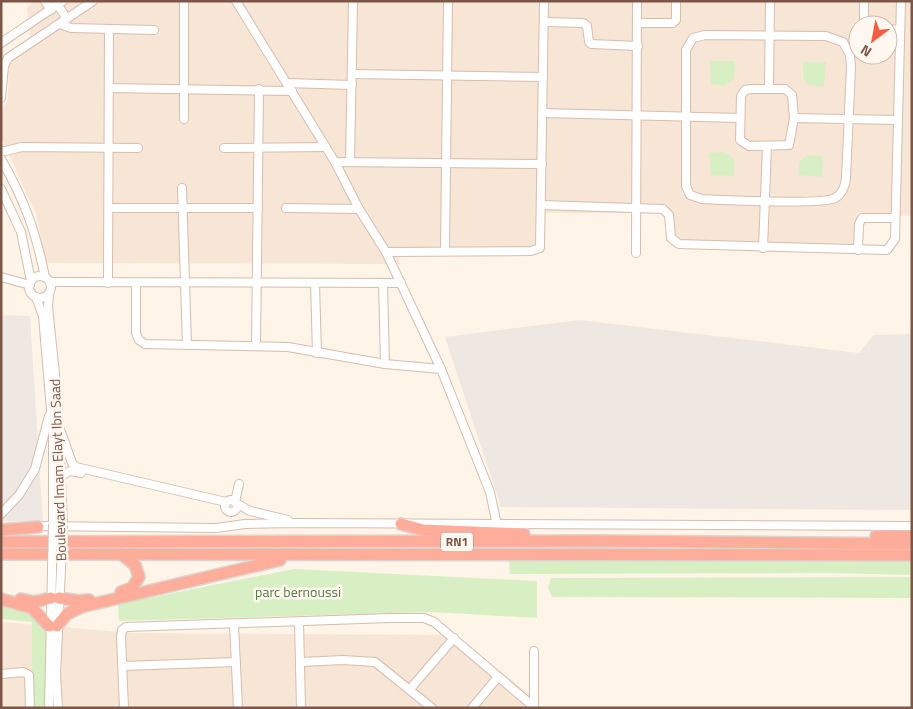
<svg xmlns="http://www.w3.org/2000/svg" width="913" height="709" font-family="'Titillium Web',sans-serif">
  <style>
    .residential { fill: #f7e6d6; fill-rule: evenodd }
    .industrial { fill: #efe7e2 }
    .green { fill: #d8efc4 }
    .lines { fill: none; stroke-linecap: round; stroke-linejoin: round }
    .minor-casing { stroke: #d5bdaf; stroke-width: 10 }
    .highway-casing { stroke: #ddd3cf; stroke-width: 14 }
    .minor { stroke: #fff; stroke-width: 8 }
    .highway { stroke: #fead9a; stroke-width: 11 }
    .minor-bridge-casing { stroke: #d5bdaf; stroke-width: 10; stroke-linecap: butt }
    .minor-bridge { stroke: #fff; stroke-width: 8 }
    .labels { text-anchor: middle; stroke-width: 5; stroke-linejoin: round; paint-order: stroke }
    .shield { fill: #fff8f1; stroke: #a3877b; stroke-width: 1 }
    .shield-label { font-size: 12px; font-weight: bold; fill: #7c5748 }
    .street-label { font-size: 14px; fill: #7c5748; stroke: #fff8f1 }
    .park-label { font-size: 14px; fill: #547d3c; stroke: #fff8f1 }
  </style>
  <rect width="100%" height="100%" fill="#fef4e8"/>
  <g class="residential">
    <path d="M33 1H912V216L857 213V251L671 246 670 213H544L542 249 398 256 400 264 46 263 36 214 1 137V111L7 102 8 92 9 66 13 59 31 45 27 8ZM858 25H888V55H858Z"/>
    <polygon points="1,622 133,633 454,635 534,698 539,708 1,708"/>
  </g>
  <g class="industrial">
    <polygon points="1,315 30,316 43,522 1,521"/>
    <polygon points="580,320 859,353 874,335 912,334 912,510 501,507 445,337"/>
  </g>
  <g class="green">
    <polygon points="710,61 735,61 734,78 725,86 711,84"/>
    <polygon points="803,62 826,62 824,87 808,85 803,78"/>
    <polygon points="725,152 734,159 734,176 711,175 709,153"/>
    <polygon points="807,155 823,156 822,177 798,175 800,161"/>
    <polygon points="912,557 912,575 829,573 510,574 509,558"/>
    <polygon points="294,569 537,581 537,618 431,612 119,621 118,604"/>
    <polygon points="912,577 912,598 552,597 548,588 551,578"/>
    <polygon points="1,597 47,622 48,708 32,708 32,622 1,619"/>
  </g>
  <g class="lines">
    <g class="minor-casing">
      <g id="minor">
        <polyline points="45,1 51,10"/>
        <polyline points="55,1 67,19"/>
        <polyline points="236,1 335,162 359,209 386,252 441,369 490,492 497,525"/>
        <polyline points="544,22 583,23 587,26 589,42 591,44 638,46"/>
        <polyline points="638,23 673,23 676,20 676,1"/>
        <polyline points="60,24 71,28 154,30"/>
        <polyline points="864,25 864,1"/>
        <polyline points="888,29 900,30"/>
        <path d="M705 35 826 36 843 42 850 55 851 67 846 178C845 186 843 194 835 198 823 205 724 200 702 199L690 195 686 186V50L693 38Z"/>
        <polyline points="1,43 63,1"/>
        <polyline points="352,74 543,77"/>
        <polyline points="287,83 352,85"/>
        <polyline points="109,88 292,91"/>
        <polyline points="769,88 770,1"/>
        <polygon points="751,89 785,89 792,95 794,118 789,145 749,146 740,140 741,96 745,90"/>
        <polyline points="1,98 4,66 8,58 93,1"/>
        <polyline points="543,113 740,118"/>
        <polyline points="794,118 897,120"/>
        <polyline points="184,119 184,1"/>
        <polyline points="224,148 326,147"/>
        <polyline points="1,152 22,147 138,148"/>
        <path d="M1 159C24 199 36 232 45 277"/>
        <polyline points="335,162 542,164"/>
        <polyline points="350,162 353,1"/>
        <polyline points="182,188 187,345"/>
        <polyline points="1,189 21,232 31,281"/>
        <polyline points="542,205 663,209 669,215 671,238 679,244 887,250 895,239 901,1"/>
        <polyline points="109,208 258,208"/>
        <polyline points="286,208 359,209"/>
        <polyline points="763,248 767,146"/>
        <polyline points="445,250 448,1"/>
        <polyline points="858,250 859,224 862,218 895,218"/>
        <polyline points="386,252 531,251 540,248 544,1"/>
        <polyline points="636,253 637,1"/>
        <circle cx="40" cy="287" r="11"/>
        <polyline points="1,277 30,285"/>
        <polyline points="50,282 401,283"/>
        <polyline points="108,283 109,29"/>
        <polyline points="136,283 136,333 139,340 145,344 288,347 385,364 441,369"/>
        <polyline points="315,283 317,353"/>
        <polyline points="383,283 385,364"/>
        <polyline points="49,293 48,307 57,393 63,525"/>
        <polyline points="36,297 43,316 53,433 53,524"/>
        <polyline points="256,345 259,89"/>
        <polyline points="61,432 72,463 76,467 226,502"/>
        <polyline points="60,477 70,471 81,473"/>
        <circle cx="231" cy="506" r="6"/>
        <polyline points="235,502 239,484"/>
        <polyline points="236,503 250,511 288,520"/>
        <polyline points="1,514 19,495 35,469 49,416"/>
        <polyline points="34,526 216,528 245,524 297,523 912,526"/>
        <polyline points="299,622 301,708"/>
        <polyline points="234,624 238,708"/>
        <polyline points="534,651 534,708"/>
        <polyline points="301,662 343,660 375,662 432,708"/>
        <polyline points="123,666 236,662"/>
        <polyline points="1,674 23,672 29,675 30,708"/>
        <polyline points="410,689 454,638"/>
        <polyline points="49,708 52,570"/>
        <polyline points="58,708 56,674 61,569"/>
        <polyline points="124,708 121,637 122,630 126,627 390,618 424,618 434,622 534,707"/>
        <polyline points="472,708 498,677"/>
      </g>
    </g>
    <g class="highway-casing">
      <g id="highway">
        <polyline points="401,524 423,530 524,534"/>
        <polyline points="1,530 38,527"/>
        <polyline points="876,536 912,536"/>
        <polyline points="1,542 598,541 912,544"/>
        <polyline points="1,554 912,555"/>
        <polyline points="121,554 135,565 139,577 132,588 121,592"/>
        <polyline points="59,598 78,601 89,600"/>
        <polyline points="1,599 32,608 49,626"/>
        <polyline points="21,599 34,602 51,598"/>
        <polyline points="57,626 67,614 81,607 280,560"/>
      </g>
    </g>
    <use href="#minor" class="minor"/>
    <use href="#highway" class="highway"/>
    <g class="minor-bridge-casing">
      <g id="minor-bridge">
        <polyline points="61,569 63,525"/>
        <polyline points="52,570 53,524"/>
      </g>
    </g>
    <use href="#minor-bridge" class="minor-bridge"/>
  </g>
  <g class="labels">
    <rect class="shield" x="441" y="532.5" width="32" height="19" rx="4"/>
    <g class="shield-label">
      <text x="457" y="546">RN1</text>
    </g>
    <g class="street-label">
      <text transform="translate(58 470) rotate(-92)" y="5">Boulevard Imam Elayt Ibn Saad</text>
    </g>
    <g class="park-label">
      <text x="298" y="597">parc bernoussi</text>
    </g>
  </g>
  <rect width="913" height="709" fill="none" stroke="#7c5748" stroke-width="5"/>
  <g transform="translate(873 40) rotate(212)"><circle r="24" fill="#fff8f1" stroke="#cbb8ad"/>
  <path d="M0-4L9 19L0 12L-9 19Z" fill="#f45d42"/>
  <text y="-8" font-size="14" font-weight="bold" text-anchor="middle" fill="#7c5748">N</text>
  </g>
</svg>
